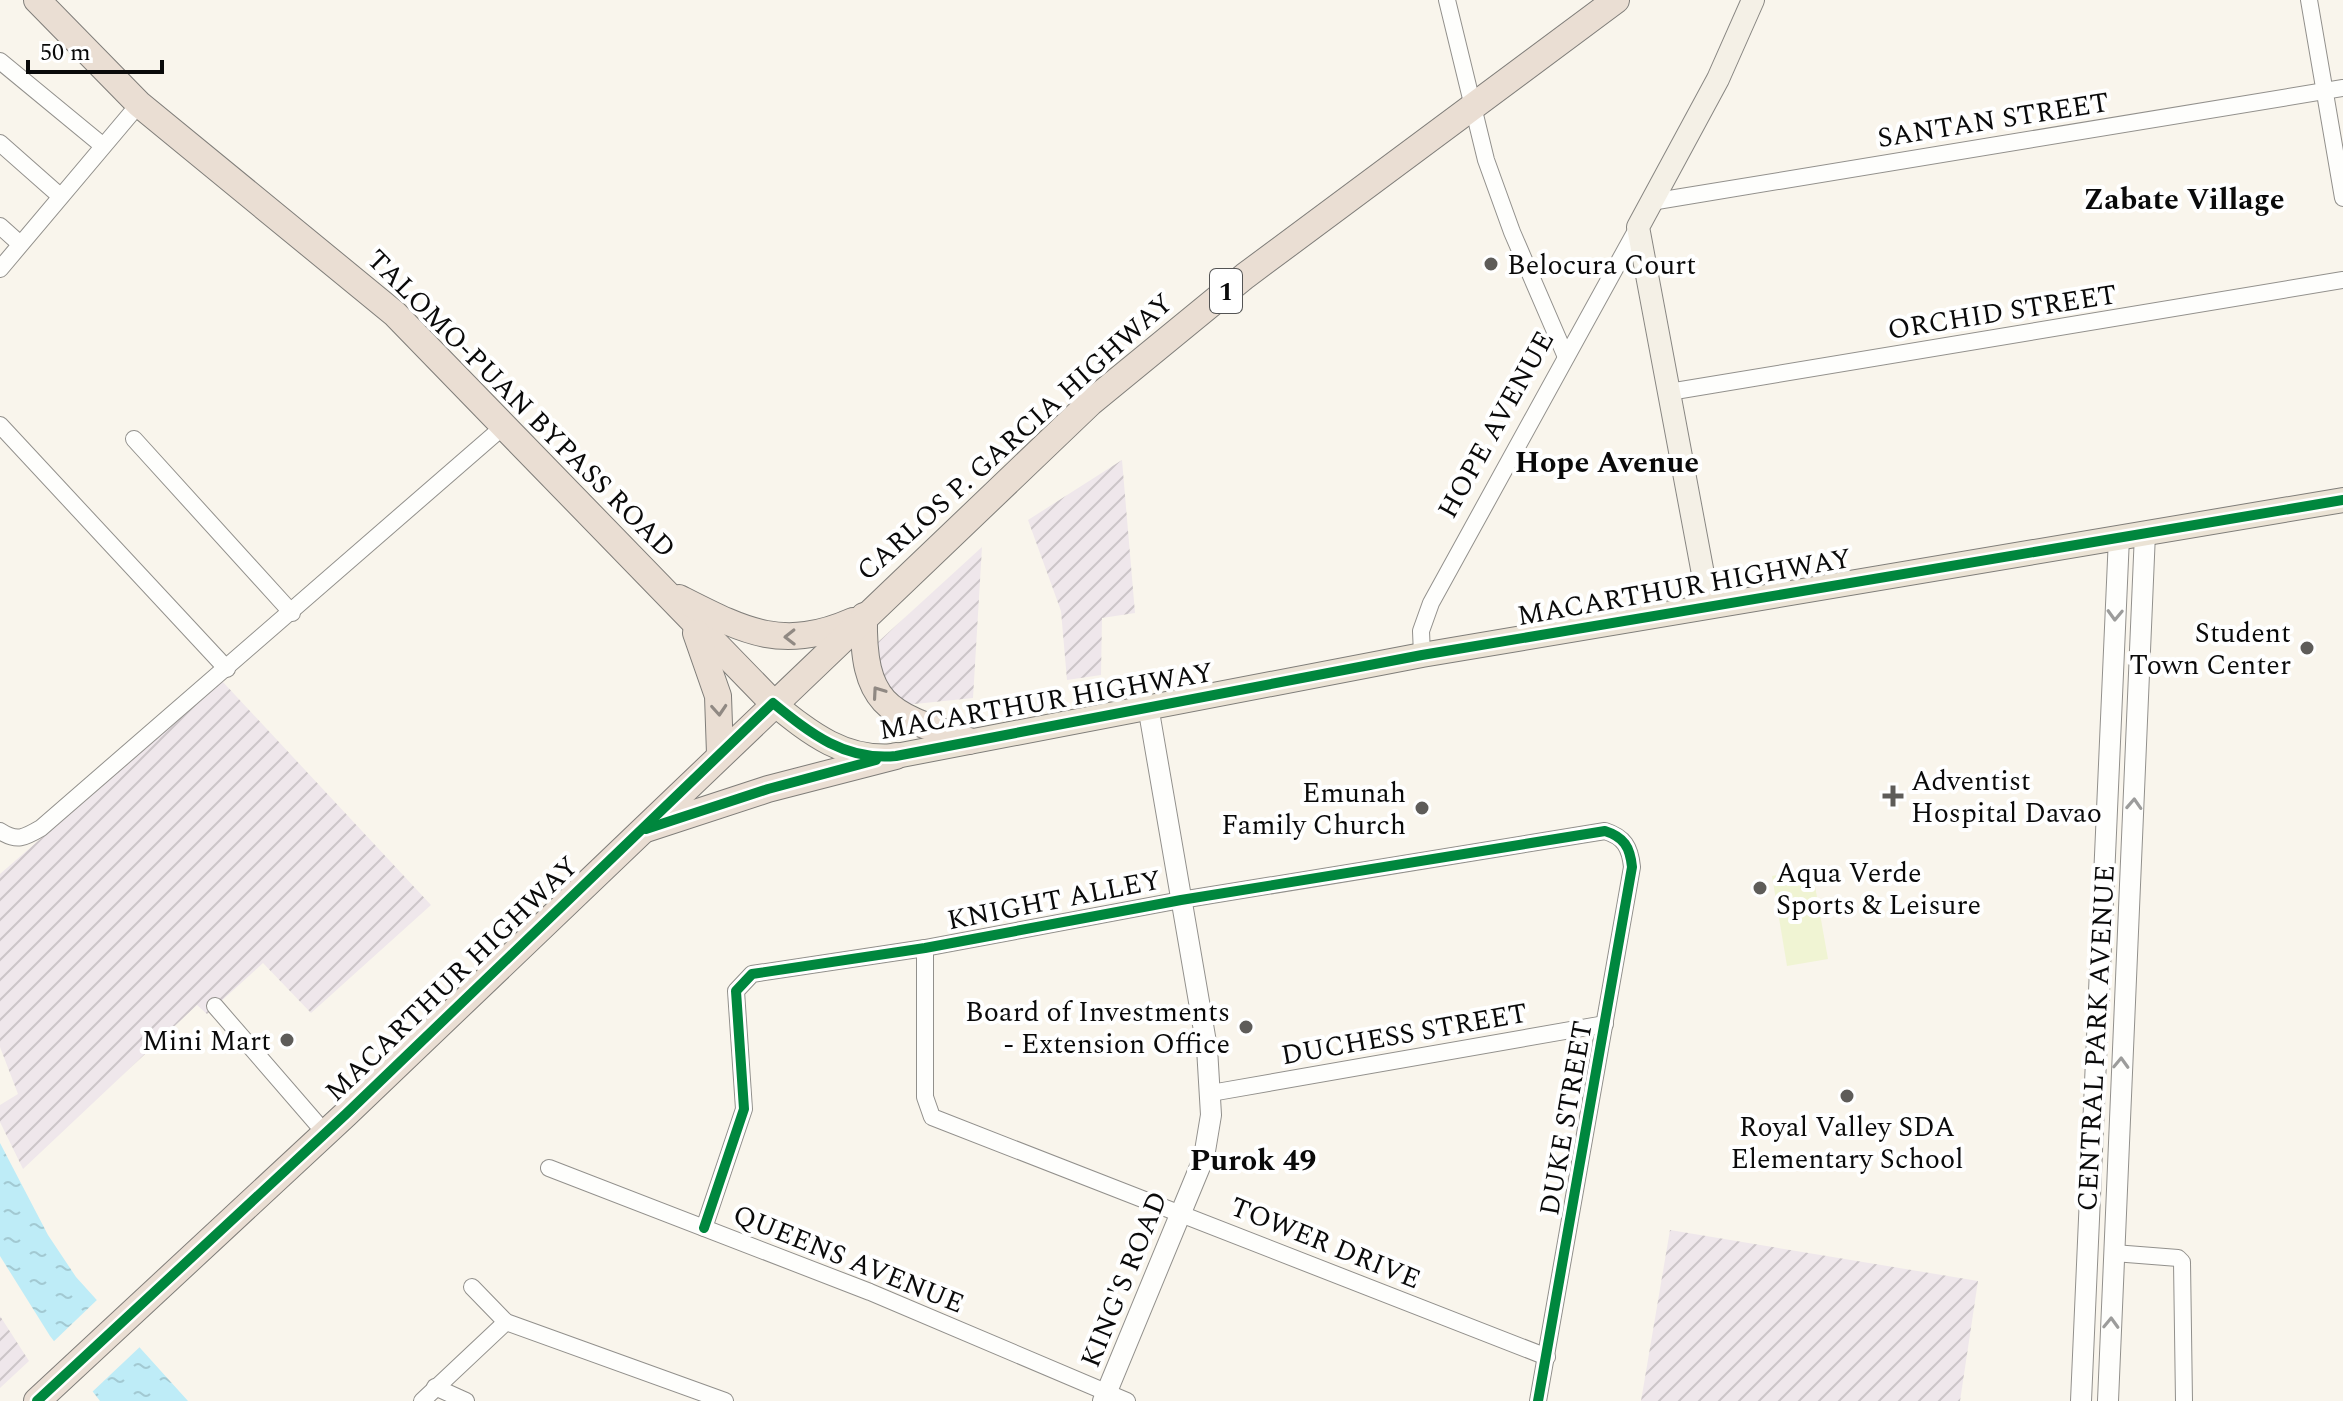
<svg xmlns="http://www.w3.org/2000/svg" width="2343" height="1401" font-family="Spectral,serif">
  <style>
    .industrial { fill: url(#industrial-furrows) }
    .pitch { fill: #f0f4d3 }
    .water { fill: url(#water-ripples) }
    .pier { fill: #f9f5ec }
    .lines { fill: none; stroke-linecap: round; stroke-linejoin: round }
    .minor-casing { stroke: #92908c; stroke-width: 18 }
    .tertiary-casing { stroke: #92908c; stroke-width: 22 }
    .secondary-casing { stroke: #888682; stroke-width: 24 }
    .primary-casing { stroke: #7f7d79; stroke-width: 26 }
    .trunk-casing { stroke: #7f7d79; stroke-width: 28 }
    .minor { stroke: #fefefc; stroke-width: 16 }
    .tertiary { stroke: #fefefc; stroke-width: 20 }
    .secondary { stroke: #f4f0e6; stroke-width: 22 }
    .primary { stroke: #ebe3d5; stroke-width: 24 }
    .trunk { stroke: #eaded3; stroke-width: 26 }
    .cycleway-casing { stroke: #fff; stroke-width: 15 }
    .cycleway { stroke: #00873e; stroke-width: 10 }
    .oneway { stroke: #9c9c9b }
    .oneway2 { stroke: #908983 }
    .poi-dot { fill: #5e5c59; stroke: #fff; stroke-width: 3 }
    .labels { text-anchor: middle; stroke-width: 8; stroke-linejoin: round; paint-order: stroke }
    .shield { fill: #fff; stroke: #545454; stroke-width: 2 }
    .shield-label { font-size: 26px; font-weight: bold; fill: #0a0a0a }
    .street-label { font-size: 28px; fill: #0a0a0a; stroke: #fff }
    .poi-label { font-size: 28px; fill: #0a0a0a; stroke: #fff; text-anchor: end }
    .neighbourhood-label { font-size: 30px; font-weight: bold; fill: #0a0a0a; stroke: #fff }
  </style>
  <defs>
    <pattern id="industrial-furrows" width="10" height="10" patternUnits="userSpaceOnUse" patternTransform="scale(2)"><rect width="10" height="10" fill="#efe7eb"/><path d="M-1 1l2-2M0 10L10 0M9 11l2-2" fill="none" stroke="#ccc5c8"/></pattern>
    <pattern id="water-ripples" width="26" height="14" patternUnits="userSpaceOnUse" patternTransform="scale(2)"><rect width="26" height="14" fill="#beecf7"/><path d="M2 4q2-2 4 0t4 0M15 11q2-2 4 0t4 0" fill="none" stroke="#a2c9d2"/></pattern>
  </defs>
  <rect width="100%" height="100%" fill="#f9f5ec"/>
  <g class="industrial">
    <polygon points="1122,460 1135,613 1102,618 1101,675 1067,680 1061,611 1028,520"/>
    <polygon points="982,547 973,698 905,705 886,686 879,660 878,642"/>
    <polygon points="222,681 431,905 311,1013 263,963 207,1014 197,1005 23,1169 0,1122 0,1105 18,1094 0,1047 0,874"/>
    <polygon points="1670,1230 1978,1281 1960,1401 1641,1401"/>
    <polygon points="0,1316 29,1361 0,1388"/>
  </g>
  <polygon class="pitch" points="1812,869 1828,959 1787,966 1772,876"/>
  <polygon class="water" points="0,1143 48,1235 76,1277 188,1401 100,1401 50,1336 0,1256"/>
  <polygon class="pier" points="100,1297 143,1344 90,1394 51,1344"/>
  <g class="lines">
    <g class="minor-casing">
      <g id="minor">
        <polyline points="1447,0 1486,160 1512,232 1566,357"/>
        <polyline points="2309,0 2343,198"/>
        <polyline points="0,61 102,145"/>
        <polyline points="0,143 60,196"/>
        <polyline points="1651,202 2343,88"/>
        <polyline points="0,226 19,243"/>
        <polyline points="0,269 139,104"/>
        <polyline points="1669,392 2343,280"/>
        <polyline points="0,425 227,669"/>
        <polyline points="134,439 292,613"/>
        <polyline points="1422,655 1421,631 1431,603 1638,227"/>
        <path d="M0 831C17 842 24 838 41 828L504 426"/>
        <polyline points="925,948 925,1097 932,1117 1547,1357"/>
        <polyline points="215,1006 325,1133"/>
        <polyline points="1211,1093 1605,1024"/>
        <polyline points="549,1168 870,1292 1127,1401"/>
        <path d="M704 1228 744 1109 736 991 752 974 925 948 1181 900 1605 831C1624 837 1630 847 1632 867L1538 1401"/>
        <polyline points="2114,1253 2178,1258 2182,1262 2184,1401"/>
        <polyline points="472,1287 506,1322 725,1401"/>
        <polyline points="435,1387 466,1401"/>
        <polyline points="422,1401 506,1322"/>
      </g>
    </g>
    <g class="tertiary-casing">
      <g id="tertiary">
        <polyline points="1103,1401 1204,1157 1211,1115 1207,1048 1148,706"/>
        <polyline points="2081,1401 2119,537"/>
        <polyline points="2108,1401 2145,533"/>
      </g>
    </g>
    <g class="secondary-casing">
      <polyline id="secondary" points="1709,606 1638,227 1718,79 1753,0"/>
    </g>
    <g class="primary-casing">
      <path id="primary" d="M773 703C811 734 845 761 896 756L1422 655 2343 500"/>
    </g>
    <g class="trunk-casing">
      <g id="trunk">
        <polyline points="37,0 139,104 395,314 773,703"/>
        <path d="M679 598C744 631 782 652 853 621"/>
        <path d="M864 616C862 709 891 714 969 741"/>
        <polyline points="696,633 718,696 720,754"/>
        <polyline points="646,829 768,789 896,756"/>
        <polyline points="37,1401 346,1114 1090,403 1245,276 1616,0"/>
      </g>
    </g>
    <use href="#minor" class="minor"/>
    <use href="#tertiary" class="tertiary"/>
    <use href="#secondary" class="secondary"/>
    <use href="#primary" class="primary"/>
    <use href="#trunk" class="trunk"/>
    <g class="cycleway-casing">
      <g id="cycleway">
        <polyline points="646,829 768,789 876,760"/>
        <path d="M704 1228 744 1109 736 991 752 974 925 948 1181 900 1605 831C1624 837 1630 847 1632 867L1538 1401"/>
        <path d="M37 1401 346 1114 773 703C811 734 845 761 896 756L1422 655 2343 500"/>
      </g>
    </g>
    <use href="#cycleway" class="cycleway"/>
  </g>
  <defs><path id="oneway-chevron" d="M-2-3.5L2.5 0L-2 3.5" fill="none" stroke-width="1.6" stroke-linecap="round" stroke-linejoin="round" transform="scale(2)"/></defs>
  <g class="oneway">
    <use href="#oneway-chevron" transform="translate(2115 615) rotate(92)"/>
    <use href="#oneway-chevron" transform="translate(2134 804) rotate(-87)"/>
    <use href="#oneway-chevron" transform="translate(2121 1063) rotate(-88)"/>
    <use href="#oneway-chevron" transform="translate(2111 1323) rotate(-88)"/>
  </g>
  <g class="oneway2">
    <use href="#oneway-chevron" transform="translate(790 637) rotate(179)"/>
    <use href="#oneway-chevron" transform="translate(878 692) rotate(-125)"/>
    <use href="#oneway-chevron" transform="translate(719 710) rotate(86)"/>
  </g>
  <g class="poi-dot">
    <circle cx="1491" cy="264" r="8"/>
    <circle cx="2307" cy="648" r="8"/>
    <path d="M1889 784h8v8h8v8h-8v8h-8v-8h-8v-8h8z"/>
    <circle cx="1422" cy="808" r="8"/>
    <circle cx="1760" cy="888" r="8"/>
    <circle cx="1246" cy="1027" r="8"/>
    <circle cx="287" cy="1040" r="8"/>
    <circle cx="1847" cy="1096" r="8"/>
  </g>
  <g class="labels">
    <rect class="shield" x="1210" y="269" width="32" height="44" rx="6"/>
    <g class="shield-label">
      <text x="1226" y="300">1</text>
    </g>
    <g class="street-label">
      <text transform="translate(1993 119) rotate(-9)" y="10">SANTAN STREET</text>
      <text transform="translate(2002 311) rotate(-9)" y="10">ORCHID STREET</text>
      <text transform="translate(522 403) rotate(45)" y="10">TALOMO-PUAN BYPASS ROAD</text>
      <text transform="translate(1495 424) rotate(-61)" y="10">HOPE AVENUE</text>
      <text transform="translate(1014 436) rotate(-42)" y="10">CARLOS P. GARCIA HIGHWAY</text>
      <text transform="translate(1684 586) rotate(-10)" y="10">MACARTHUR HIGHWAY</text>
      <text transform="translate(1046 700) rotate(-10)" y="10">MACARTHUR HIGHWAY</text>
      <text transform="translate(1054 899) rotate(-11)" y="10">KNIGHT ALLEY</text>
      <text transform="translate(451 978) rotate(-44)" y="10">MACARTHUR HIGHWAY</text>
      <text transform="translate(1404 1033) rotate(-10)" y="10">DUCHESS STREET</text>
      <text transform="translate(2095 1038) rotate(-87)" y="10">CENTRAL PARK AVENUE</text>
      <text transform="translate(1565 1118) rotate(-80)" y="10">DUKE STREET</text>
      <text transform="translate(1326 1242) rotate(22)" y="10">TOWER DRIVE</text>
      <text transform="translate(849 1258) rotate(22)" y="10">QUEENS AVENUE</text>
      <text transform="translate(1123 1279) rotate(-68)" y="10">KING'S ROAD</text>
    </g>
    <g class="poi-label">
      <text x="1507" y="274" text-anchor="start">Belocura Court</text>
      <text x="2291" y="642">Student<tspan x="2291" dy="32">Town Center</tspan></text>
      <text x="1911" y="790" text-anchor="start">Adventist<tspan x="1911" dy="32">Hospital Davao</tspan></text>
      <text x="1406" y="802">Emunah<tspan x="1406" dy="32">Family Church</tspan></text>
      <text x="1776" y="882" text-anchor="start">Aqua Verde<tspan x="1776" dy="32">Sports &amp; Leisure</tspan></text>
      <text x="1230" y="1021">Board of Investments<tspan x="1230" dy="32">- Extension Office</tspan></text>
      <text x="271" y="1050">Mini Mart</text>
      <text x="1847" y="1136" text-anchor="middle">Royal Valley SDA<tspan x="1847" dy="32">Elementary School</tspan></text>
    </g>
    <g class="neighbourhood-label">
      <text x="2184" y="209">Zabate Village</text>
      <text x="1607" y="472">Hope Avenue</text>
      <text x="1253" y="1170">Purok 49</text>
    </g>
  </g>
  <path d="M28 60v12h134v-12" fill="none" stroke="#0a0a0a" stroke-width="4"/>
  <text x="40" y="60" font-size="24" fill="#0a0a0a" stroke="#ffffff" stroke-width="6" paint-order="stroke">50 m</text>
</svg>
